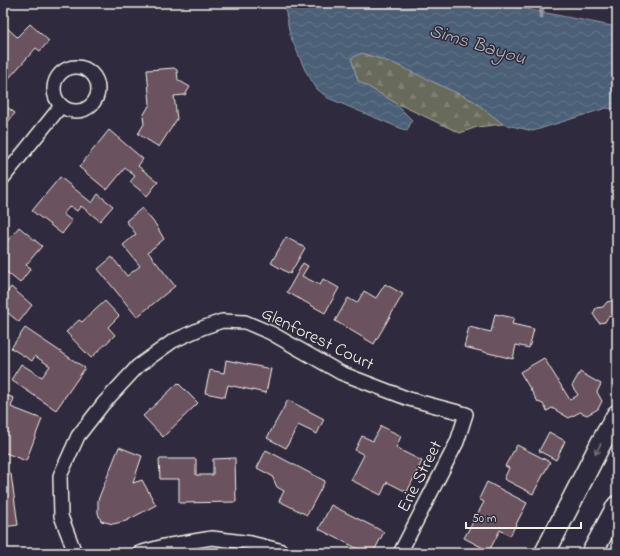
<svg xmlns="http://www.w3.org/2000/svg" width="620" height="556" font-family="'Indie Flower',sans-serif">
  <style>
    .forest { fill: url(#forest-firs); stroke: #aeaea2 }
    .water { fill: url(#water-waves); stroke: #8f99a4 }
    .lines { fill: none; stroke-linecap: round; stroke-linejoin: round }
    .stream { stroke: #8f99a4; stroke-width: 4.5 }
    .building { fill: #6b535f; stroke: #f4f1e8 }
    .minor-casing { stroke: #f4f1e8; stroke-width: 16 }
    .primary-casing { stroke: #f4f1e8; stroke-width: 23 }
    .minor { stroke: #2f2a3d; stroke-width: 13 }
    .primary { stroke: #2f2a3d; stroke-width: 20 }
    .oneway { stroke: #747079 }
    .labels { text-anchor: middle; stroke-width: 3; stroke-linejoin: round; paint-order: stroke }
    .street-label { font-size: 18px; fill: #f4f1e8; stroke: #2f2a3d }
    .water-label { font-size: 19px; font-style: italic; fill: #b0b7ba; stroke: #2f2a3d }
  </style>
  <defs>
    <pattern id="forest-firs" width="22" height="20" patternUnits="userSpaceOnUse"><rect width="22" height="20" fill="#686a5b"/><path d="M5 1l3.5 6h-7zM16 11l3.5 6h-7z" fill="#7e8073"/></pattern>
    <pattern id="water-waves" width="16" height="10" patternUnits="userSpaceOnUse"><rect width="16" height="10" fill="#4b5f76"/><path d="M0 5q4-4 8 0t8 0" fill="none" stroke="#66768a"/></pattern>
  </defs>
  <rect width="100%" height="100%" fill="#2f2a3d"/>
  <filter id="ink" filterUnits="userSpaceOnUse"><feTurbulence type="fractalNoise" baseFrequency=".025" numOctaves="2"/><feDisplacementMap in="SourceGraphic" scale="8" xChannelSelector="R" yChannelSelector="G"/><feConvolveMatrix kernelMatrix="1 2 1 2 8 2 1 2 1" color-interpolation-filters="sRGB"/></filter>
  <g filter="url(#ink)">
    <polygon class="forest" points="362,53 393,63 474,101 503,124 477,127 460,133 394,102 358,81 351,58"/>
    <polygon class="water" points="284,3 496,3 617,27 617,109 606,108 533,131 503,124 474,101 393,63 362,53 351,58 358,81 394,102 412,120 407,131 328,98 317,89 305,70 290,35"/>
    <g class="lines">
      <polyline class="stream" points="541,17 542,3"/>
    </g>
    <g class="building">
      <polygon points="3,24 17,37 30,24 49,41 40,51 36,48 9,78 3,72"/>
      <polygon points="174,68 177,70 178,80 190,87 185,95 174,96 177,119 159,147 138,134 144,124 143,116 150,104 147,70"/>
      <polygon points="3,104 15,113 3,128"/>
      <polygon points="109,130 143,159 138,166 158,182 147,196 130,182 135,176 125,168 107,190 79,167"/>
      <polygon points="60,177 92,203 98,194 113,206 100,221 81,206 77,211 70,206 63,214 72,221 62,234 32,211"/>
      <polygon points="142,208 156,225 164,239 148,252 175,286 137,317 98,269 112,257 127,276 140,266 123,245 136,234 126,221"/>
      <polygon points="19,227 42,246 26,265 31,268 20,283 3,269 3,246"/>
      <polygon points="286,237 305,248 290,274 271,263"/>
      <polygon points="303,263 308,266 302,276 320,285 323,279 339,288 325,313 287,292"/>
      <polygon points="385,284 403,294 374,344 335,321 348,298 357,303 364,291 376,298"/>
      <polygon points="11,287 32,305 19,322 3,309 3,297"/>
      <polygon points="614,300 617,304 616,315 608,317 605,322 599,323 593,314 596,308 603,307 607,302"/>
      <polygon points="105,301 119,316 108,327 115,335 91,358 66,332 79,320 82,322"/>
      <polygon points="495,314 514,318 512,324 534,329 529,348 516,345 513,359 464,347 469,327 491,332"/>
      <polygon points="25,328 85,368 56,410 11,380 21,364 42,377 50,366 35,356 32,361 11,348"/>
      <polygon points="544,358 570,400 578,395 572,386 580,372 601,384 597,392 602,401 598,409 587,415 580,412 569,418 552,408 547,411 543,404 538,402 520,372"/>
      <polygon points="226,360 271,369 266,393 228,385 225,397 205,393 210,370 224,373"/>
      <polygon points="178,383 198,403 163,437 143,416"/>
      <polygon points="3,394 14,398 11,407 42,419 26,461 3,452"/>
      <polygon points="288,400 324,419 317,434 298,425 286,448 267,438"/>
      <polygon points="381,426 401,436 396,448 422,461 407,492 387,482 381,495 351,480 364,455 355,450 362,436 373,441"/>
      <polygon points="549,432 565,441 556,460 539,451"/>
      <polygon points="517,445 550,462 533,494 504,479 509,468 505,466"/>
      <polygon points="119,447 142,456 133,483 142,480 156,505 126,521 113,524 101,521 98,513 98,500"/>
      <polygon points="266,450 325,481 307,515 279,501 284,491 277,487 272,476 257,468"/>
      <polygon points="235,458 236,502 179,503 179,479 160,479 159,459 196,459 196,475 213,475 213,459"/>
      <polygon points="11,474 18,525 3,527 3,475"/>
      <polygon points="487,482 527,503 510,536 500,530 489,551 464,538 484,502 479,499"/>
      <polygon points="331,505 384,532 373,553 366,553 319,529"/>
    </g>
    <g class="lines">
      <g class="minor-casing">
        <g id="minor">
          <circle cx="76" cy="89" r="22"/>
          <polyline points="3,178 61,106"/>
          <polyline points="75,553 61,516 60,476 78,436 103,404 138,366 173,341 202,328 222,321 245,322 271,333 341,373 409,399 466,414 457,442 400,553"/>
          <polyline points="139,553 164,546 212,538 251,543 279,550 285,553"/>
        </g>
      </g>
      <g class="primary-casing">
        <g id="primary">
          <polyline points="545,553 601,443 617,415"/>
          <polyline points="592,553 617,506"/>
        </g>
      </g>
      <use href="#minor" class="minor"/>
      <use href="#primary" class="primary"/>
    </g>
    <defs><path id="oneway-shaft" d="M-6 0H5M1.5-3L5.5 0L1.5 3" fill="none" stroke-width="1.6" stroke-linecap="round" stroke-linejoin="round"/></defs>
    <use class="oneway" href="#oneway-shaft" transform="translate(598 449) rotate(117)"/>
  </g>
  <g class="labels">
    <g class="street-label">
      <text transform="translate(318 338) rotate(26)" y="6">Glenforest Court</text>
      <text transform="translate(419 476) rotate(-63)" y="6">Erie Street</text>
    </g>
    <g class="water-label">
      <text transform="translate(478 43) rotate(17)" y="7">Sims Bayou</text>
    </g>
  </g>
  <rect width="620" height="556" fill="none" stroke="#2f2a3d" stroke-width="16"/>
  <rect x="8" y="8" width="604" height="540" fill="none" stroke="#f4f1e8" stroke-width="1.5" filter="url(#ink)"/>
  <path d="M466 522v6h115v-6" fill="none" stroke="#f4f1e8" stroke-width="2"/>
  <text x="472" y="522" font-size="12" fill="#f4f1e8" stroke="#2f2a3d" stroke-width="3" paint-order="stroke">50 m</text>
</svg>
